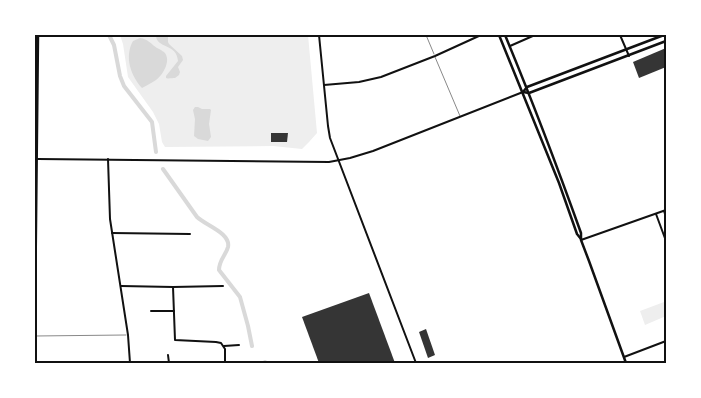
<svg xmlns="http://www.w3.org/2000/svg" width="701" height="398" font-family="'Exo 2',sans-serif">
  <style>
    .green { fill: #eee }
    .water { fill: #d9d9d9 }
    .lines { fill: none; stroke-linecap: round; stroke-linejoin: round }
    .canal { stroke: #d9d9d9; stroke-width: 4 }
    .building { fill: #353535 }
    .service { stroke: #111; stroke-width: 0.5 }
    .minor { stroke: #111; stroke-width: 2 }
    .tertiary { stroke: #111; stroke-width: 2 }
    .secondary { stroke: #111; stroke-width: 2.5 }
    .neatline { fill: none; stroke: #111; stroke-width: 2 }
  </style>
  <rect width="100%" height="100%" fill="#fff"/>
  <g class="green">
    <polygon points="120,35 308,35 317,133 309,142 302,149 273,146 165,147 162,142 159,124 153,112 128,77 123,44"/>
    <polygon points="664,302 666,307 666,316 645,325 640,311"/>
  </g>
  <g class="water">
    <path d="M156 35H168V42L169 44 182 56 183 60 178 67 180 72 179 75 175 78C173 78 167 79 166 78V76L178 61C177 43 156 49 156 35Z"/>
    <path d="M140 38C148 39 151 44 157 48 158 48 164 52 164 52 172 60 163 75 156 80 152 83 147 85 142 88 131 76 124 57 133 41Z"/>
    <polygon points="195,107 198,107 202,109 210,109 211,110 209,124 211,137 208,141 198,139 194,136 195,119 193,110"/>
  </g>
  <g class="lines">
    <g class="canal">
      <polyline points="109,35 114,45 120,76 124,86 152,122 156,152"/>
      <path d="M163 169 197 217C205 225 231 233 228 247 226 255 219 260 219 270L240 297 248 326 252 346"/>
      <polyline points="265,362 265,363"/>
    </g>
  </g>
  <g class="building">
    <polygon points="666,48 666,67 639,78 633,62"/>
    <polygon points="271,133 288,133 287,142 271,142"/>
    <polygon points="369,293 395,363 319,363 302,317"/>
    <polygon points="426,329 435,355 428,358 419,332"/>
  </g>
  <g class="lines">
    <g class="service">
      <polyline points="426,35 434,54"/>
      <polyline points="435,57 460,116"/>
      <polyline points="35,336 126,335"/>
    </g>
    <g class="minor">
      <polyline points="620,35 629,56"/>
      <polyline points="510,46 535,35"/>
      <polyline points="324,85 359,82 381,77 435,56 481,35"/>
      <polyline points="108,159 110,219 128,335 130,363"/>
      <polyline points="664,211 666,217"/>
      <polyline points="656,214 666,241"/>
      <polyline points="112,233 190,234"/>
      <polyline points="121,286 173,287 223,286"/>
      <polyline points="173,287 175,340 216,342 221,343 225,349 225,363"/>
      <polyline points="151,311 174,311"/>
      <polyline points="224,346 239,345"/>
      <polyline points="168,355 169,363"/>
      <polyline points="624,357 666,341"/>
    </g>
    <g class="tertiary">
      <polyline points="319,35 328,126 330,138 416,363"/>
      <polyline points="38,159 329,162 350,158 373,151 523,92"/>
      <polyline points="581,240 666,210"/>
    </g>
    <g class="secondary">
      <polyline points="499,35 559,183 577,234 581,239"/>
      <path d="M505 35C532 100 557 166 581 233V240L589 261 626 363"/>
      <polyline points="523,92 527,87 664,35"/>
      <polyline points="523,92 529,93 666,41"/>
      <polyline points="35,318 38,35"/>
    </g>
  </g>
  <rect width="701" height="398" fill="none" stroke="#ffffff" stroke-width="72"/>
  <rect x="36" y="36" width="629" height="326" class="neatline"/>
</svg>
